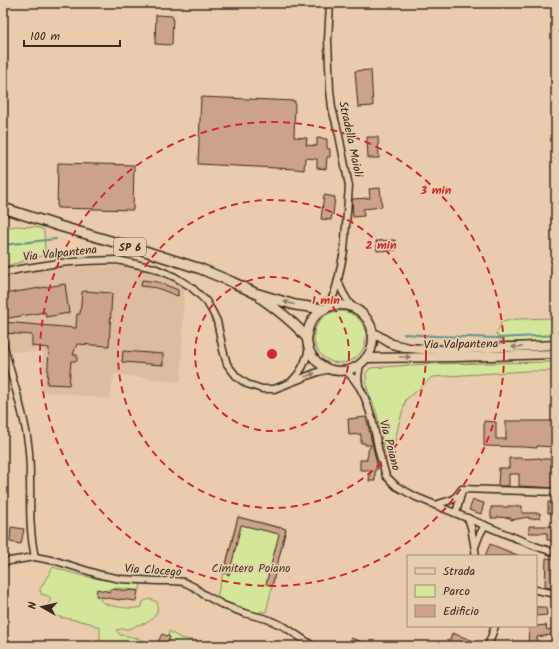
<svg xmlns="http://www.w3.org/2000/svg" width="559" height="649" font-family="Kalam,sans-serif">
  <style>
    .built { fill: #debd9f }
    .green { fill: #d3e69a; stroke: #87885c }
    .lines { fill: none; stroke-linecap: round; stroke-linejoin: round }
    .stream { stroke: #648e8d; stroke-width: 2 }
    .building { fill: #cca388; stroke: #3b2a1e }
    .minor-casing { stroke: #3b2a1e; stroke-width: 9 }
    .major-casing { stroke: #3b2a1e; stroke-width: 11 }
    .highway-casing { stroke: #3b2a1e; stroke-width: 12 }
    .minor { stroke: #e6cdae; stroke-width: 6 }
    .major { stroke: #e6cdae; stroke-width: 8 }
    .highway { stroke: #e6cdae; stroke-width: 9 }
    .oneway { fill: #907c66 }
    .ring { fill: none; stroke: #d62828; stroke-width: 2; stroke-dasharray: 7 5 }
    .labels { text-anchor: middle; stroke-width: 3.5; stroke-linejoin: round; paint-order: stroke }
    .shield { fill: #e6cdae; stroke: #6e5b49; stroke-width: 1 }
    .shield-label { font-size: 11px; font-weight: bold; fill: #3b2a1e }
    .street-label { font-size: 12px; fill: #3b2a1e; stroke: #e6cdae }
    .park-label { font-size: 12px; fill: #4a3d2a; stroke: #e6cdae }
    .centre { fill: #d62828; stroke: #e6cdae; stroke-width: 2 }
    .ring-label { font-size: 12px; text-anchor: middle; font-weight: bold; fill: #d62828; stroke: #e6cdae; stroke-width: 3.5; stroke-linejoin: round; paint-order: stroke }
  </style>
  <rect width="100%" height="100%" fill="#eaccad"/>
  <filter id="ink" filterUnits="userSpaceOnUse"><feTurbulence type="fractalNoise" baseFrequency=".025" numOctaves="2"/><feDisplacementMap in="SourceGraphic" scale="8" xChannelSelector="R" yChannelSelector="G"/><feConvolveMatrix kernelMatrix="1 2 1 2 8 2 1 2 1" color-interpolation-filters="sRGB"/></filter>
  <g filter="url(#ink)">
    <polygon class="built" points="117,266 159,270 186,277 184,292 181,382 114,374 110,399 40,391 43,353 9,351 3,334 3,277 37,269"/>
    <g class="green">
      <polygon points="15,226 36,227 44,230 45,255 3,267 3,227 10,227"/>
      <circle cx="340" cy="337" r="26"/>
      <polygon points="556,318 556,341 503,342 496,334 500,327 501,322 518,319"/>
      <polygon points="556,362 556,371 526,371 432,377 419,389 406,399 399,423 393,449 385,454 377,414 367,388 366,374 370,368 426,364"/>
      <polygon points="238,517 286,529 266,612 261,611 260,614 241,609 216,600"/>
      <path d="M53 567C81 577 112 582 141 584L140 590C125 591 115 583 101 594L100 600C106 607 134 610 142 607L143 602C149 598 151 599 157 602 159 612 155 618 146 623 144 624 140 624 137 625 135 626 134 627 132 628 127 630 122 628 116 630L120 635C134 636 147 642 161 645L168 639 169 631 180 638 201 642 206 646H99L100 636V628L90 623 55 616 48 613 47 609 51 598 48 596 41 594 40 589Z"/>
    </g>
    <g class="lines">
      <g class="stream">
        <polyline points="3,245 56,239"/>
        <polyline points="404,334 436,336 499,338 556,335"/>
      </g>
    </g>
    <g class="building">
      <polygon points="156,15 173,16 172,45 155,44"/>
      <polygon points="371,70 373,106 358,107 355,71"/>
      <polygon points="201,97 295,101 294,137 307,138 306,145 317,146 317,138 327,139 327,148 330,149 330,157 327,157 326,169 317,168 317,159 305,158 304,170 295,169 198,164"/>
      <polygon points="367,137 378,137 379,158 368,158"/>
      <polygon points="58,163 134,165 133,210 57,208"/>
      <polygon points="380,188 382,207 363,209 364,216 353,217 352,199 370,198 369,189"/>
      <polygon points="324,195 335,197 333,215 332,214 331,220 321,219"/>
      <polygon points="395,240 396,250 377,251 376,241"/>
      <polygon points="142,280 158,282 178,290 178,296 157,288 141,286"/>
      <polygon points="65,284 69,313 46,317 45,312 3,319 3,294"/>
      <polygon points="85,291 112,293 109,346 77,344 73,355 77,355 77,361 71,361 69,385 47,384 49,348 32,346 32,335 4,333 3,322 76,328 77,314 80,314 82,292"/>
      <polygon points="123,351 163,354 163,365 122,362"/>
      <polygon points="366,417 378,469 375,469 375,481 369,481 370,470 360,470 360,460 367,460 367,457 368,456 368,451 371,445 365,445 365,443 361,443 361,434 349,435 348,419"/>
      <polygon points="484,421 496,422 496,439 506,439 506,421 556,421 556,447 537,446 537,448 524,447 484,446"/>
      <polygon points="509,458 522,458 522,459 541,458 541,459 556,459 556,488 519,486 519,474 509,474 509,486 498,486 499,468 509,468"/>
      <polygon points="473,500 484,503 481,514 469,510"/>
      <polygon points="548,502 556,502 556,518 552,513 548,513"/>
      <polygon points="508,506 522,506 522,513 540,513 540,518 529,519 529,517 511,520 511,518 497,517 497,518 491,518 491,507 508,507"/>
      <polygon points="238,517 280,528 280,527 286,529 272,586 266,584 279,534 241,525 229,575 224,573"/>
      <polygon points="529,526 555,526 555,527 556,527 556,542 551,542 551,540 547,540 547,533 529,533"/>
      <polygon points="11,527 24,529 21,544 10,542"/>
      <polygon points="490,544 520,556 485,556"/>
      <polygon points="546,558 556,559 555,589 545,587"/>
      <polygon points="97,589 110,592 111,589 129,591 130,590 138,591 136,601 120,599 120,600 96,596"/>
      <polygon points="536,607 545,607 545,608 546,608 547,615 536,616"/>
      <polygon points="546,625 547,630 556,628 556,634 537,637 537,646 528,646 529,626 537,626"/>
      <polygon points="452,633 474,641 472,646 457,646 449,643"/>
      <polygon points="162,634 170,637 168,643 166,642 164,646 156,646"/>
      <polygon points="351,638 372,645 372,646 348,646"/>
    </g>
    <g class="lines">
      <g class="minor-casing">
        <g id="minor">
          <polyline points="3,273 20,269 59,263 86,261 117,260 154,268 175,277 191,287 206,301 212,311 217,321 223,350 227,364 237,377 247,384 262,389 274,389 318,372 330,369"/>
          <path d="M338 280C341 291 346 299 353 308"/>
          <polyline points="327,307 334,294 338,280 344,251 349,186 339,135 332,108 330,90 328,40 330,3"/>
          <path d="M3 342C11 378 26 416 29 452 32 487 27 522 35 557"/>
          <polyline points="345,370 353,378 360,388 365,398 372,418 379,452 386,476 396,486 416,497 535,546 556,553"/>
          <path d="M292 381C302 371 305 363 309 349"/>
          <polyline points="359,385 358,377 360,364"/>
          <polyline points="462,489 556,492"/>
          <polyline points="435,505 454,499 462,489"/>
          <polyline points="456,513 462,491"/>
          <polyline points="468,518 471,527 476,556"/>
          <polyline points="475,547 480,534 485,525"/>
          <polyline points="3,562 35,557 56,561 101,575 121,579 158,581 174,581 184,582 194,587 203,594 223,605 244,613 267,619 285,627 313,646"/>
          <polyline points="536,590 556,594"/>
          <polyline points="488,646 495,626"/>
        </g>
      </g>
      <g class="major-casing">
        <g id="major">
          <circle cx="340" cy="338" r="33"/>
          <polyline points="372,332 392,344 409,348 421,349 445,350 556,345"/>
          <polyline points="366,358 455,357 556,354"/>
        </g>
      </g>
      <g class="highway-casing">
        <g id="highway">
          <polyline points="3,208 59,226 145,251 201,269 232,282 255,293 295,305 324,309"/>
          <path d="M261 298C278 310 294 322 307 338"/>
        </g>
      </g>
      <use href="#minor" class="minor"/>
      <use href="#major" class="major"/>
      <use href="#highway" class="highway"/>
    </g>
    <defs><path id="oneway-solid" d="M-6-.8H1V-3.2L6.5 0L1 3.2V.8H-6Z"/></defs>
    <g class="oneway">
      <use href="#oneway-solid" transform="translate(289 303) rotate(-164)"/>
      <use href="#oneway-solid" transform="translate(517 347) rotate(177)"/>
      <use href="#oneway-solid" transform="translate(405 357)"/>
      <use href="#oneway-solid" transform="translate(310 375) rotate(-20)"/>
    </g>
  </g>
  <g class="ring">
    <circle cx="272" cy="354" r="77"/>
    <circle cx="272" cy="354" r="154"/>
    <circle cx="272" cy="354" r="232"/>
  </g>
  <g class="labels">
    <rect class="shield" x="114" y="238" width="32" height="18" rx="3"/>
    <g class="shield-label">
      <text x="130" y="251">SP 6</text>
    </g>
    <g class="street-label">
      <text transform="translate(351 139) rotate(78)" y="4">Stradella Maioli</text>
      <text transform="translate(60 253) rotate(-6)" y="4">Via Valpantena</text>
      <text transform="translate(461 344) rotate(-1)" y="4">Via Valpantena</text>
      <text transform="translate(390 445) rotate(75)" y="4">Via Poiano</text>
      <text transform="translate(153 570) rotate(4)" y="4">Via Clocego</text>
    </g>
    <g class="park-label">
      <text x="251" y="572">Cimitero Poiano</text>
    </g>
  </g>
  <circle cx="272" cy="354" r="6" class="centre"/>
  <g class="ring-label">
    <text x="436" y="194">3 min</text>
    <text x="381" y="249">2 min</text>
    <text x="326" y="304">1 min</text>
  </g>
  <rect width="559" height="649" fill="none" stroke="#e6cdae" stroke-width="16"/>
  <rect x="8" y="8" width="543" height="633" fill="none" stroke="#3b2a1e" stroke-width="1.5" filter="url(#ink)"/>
  <rect x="407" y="555" width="130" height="72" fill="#e6cdae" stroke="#a28c74"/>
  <rect x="415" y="568" width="20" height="6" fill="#e6cdae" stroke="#a28c74"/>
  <text x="443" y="575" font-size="12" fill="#3b2a1e">Strada</text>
  <rect x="415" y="585" width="20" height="12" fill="#d3e69a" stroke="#a28c74"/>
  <text x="443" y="595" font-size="12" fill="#3b2a1e">Parco</text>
  <rect x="415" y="605" width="20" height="12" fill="#cca388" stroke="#a28c74"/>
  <text x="443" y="615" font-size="12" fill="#3b2a1e">Edificio</text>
  <g transform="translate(42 607) rotate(278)" stroke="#e6cdae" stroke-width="3" paint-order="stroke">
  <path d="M0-3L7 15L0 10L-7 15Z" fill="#3b2a1e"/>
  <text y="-6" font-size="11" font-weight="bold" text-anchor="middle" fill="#3b2a1e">N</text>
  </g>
  <path d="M24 40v6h96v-6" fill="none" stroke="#3b2a1e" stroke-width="2"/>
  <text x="30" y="40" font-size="12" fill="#3b2a1e" stroke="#e6cdae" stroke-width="3" paint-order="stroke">100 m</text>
</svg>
